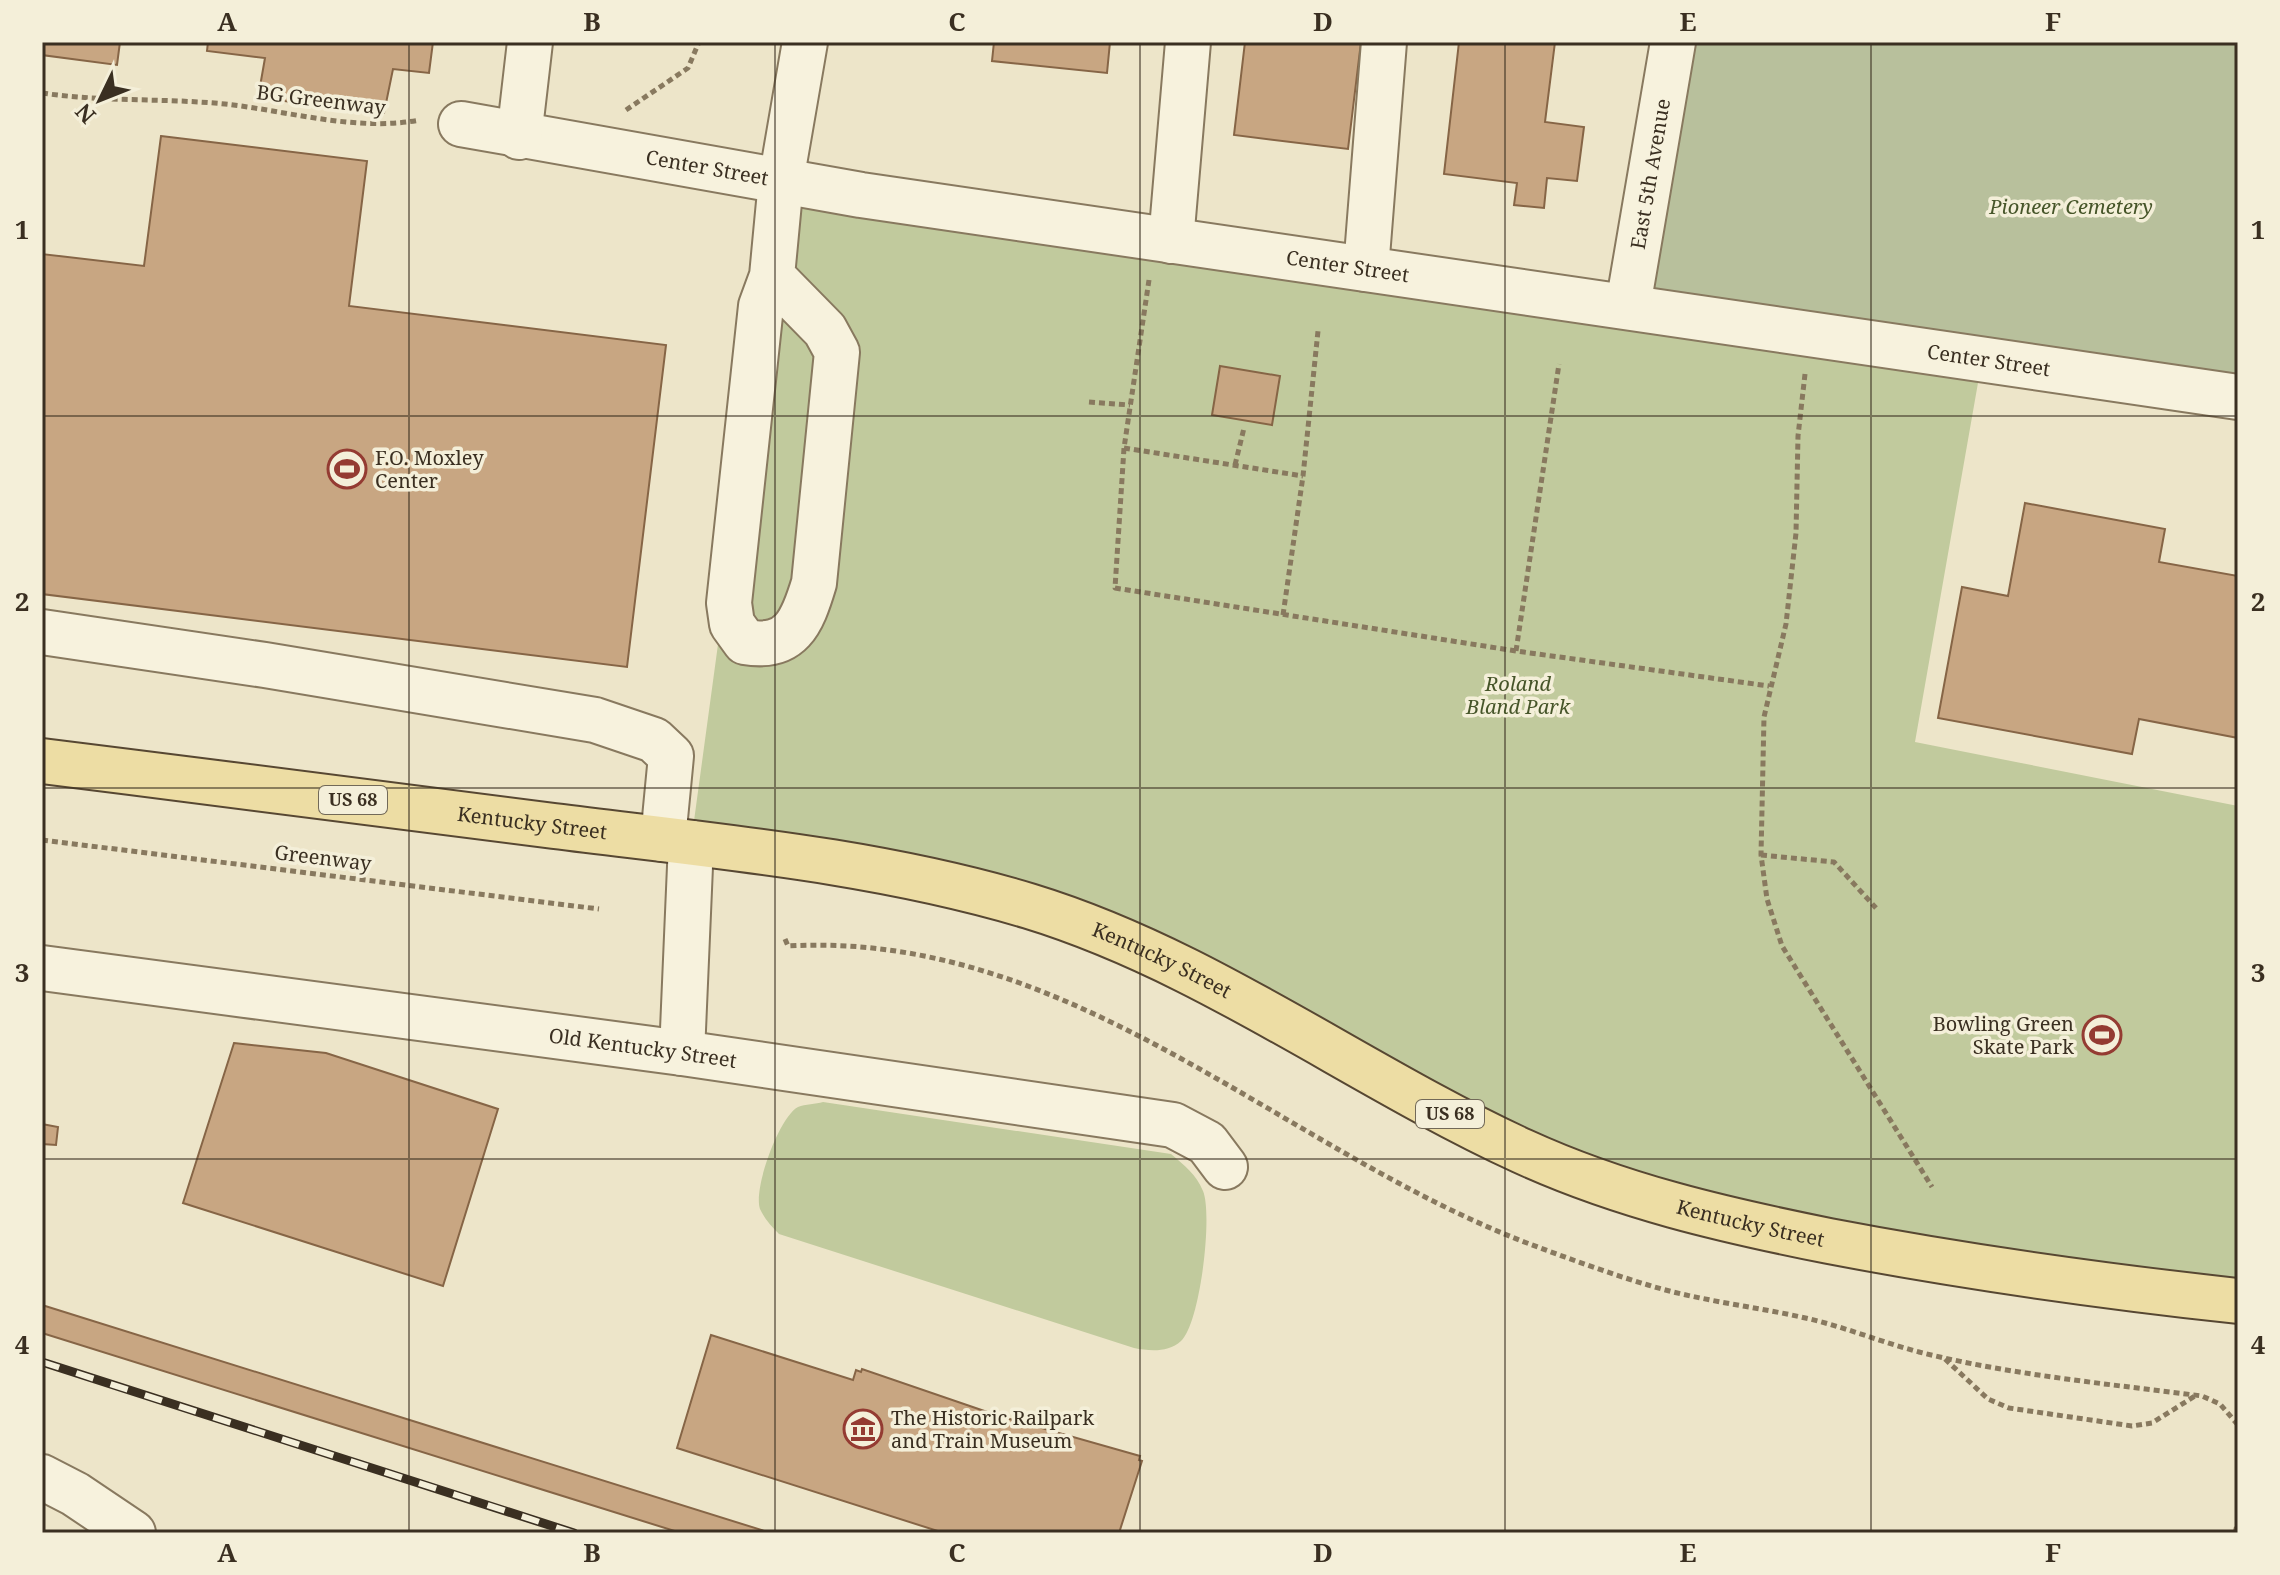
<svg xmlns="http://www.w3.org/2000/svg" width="2280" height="1575" font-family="'Noto Serif',serif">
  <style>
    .green { fill: #c1ca9d }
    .cemetery { fill: #b8c09c }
    .building { fill: #c8a682; stroke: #866546; stroke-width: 2 }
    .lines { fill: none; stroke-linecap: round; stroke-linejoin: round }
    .minor-casing { stroke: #88795f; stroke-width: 48 }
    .major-casing { stroke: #574732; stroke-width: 48 }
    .path { stroke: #88795f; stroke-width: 5; stroke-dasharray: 6 4; stroke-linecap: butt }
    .minor { stroke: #f7f2dd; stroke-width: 44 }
    .major { stroke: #eddda4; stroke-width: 44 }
    .rail-casing { stroke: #3a2f21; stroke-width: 9 }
    .rail { stroke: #f4efd9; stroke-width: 6; stroke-dasharray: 18; stroke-linecap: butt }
    .grid { fill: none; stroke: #3a2f21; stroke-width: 2; stroke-opacity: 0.55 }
    .labels { text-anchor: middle; stroke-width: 7; stroke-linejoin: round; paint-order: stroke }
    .shield { fill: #f4efd9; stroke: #726958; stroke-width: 2 }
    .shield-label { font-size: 18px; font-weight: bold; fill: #3a2f21 }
    .street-label { font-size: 20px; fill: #3a2f21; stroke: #f4efd9 }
    .park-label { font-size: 20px; font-style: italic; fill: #465529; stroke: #f4efd9 }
    .poi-label { font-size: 20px; fill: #3a2f21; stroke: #f4efd9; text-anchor: start }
    .neatline { fill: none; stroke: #3a2f21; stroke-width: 3 }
    .grid-label { font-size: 26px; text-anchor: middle; font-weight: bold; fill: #3a2f21 }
  </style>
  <rect width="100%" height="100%" fill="#ede5c9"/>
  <g class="green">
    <polygon points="781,181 1982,360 1915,742 2238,806 2238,1302 1678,1208 1030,907 691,843"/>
    <path d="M823 1102 1171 1154C1185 1166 1196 1174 1203 1191 1213 1215 1200 1324 1181 1341 1168 1353 1149 1351 1134 1348L779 1234C772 1227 764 1218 760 1209 753 1189 779 1117 798 1107 805 1104 816 1104 823 1102Z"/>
  </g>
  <polygon class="cemetery" points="1667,42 2238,42 2238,401 1628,306"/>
  <g class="building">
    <polygon points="42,42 120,42 117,65 42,55"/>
    <polygon points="208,42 433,42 429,73 393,69 384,113 258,98 265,58 207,51"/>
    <polygon points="994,42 1110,42 1107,73 992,61"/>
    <polygon points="1245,42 1361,42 1348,149 1234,135"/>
    <polygon points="1459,42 1555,42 1545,122 1584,127 1577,181 1547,178 1544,208 1514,205 1517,183 1444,174"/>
    <polygon points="161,136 367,161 349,306 666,345 627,667 42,594 42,254 144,266"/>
    <polygon points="1220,366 1280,376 1272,425 1212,415"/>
    <polygon points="2025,503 2165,529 2159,562 2238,576 2238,738 2139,719 2132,754 1938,718 1962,587 2008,596"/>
    <polygon points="234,1043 326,1053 498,1109 443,1286 183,1203"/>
    <polygon points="42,1124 58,1127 56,1145 42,1144"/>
    <polygon points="42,1305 771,1533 681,1533 42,1333"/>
    <polygon points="711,1335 853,1380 856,1370 861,1372 862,1369 999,1416 1140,1456 1139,1460 1142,1461 1119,1533 944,1533 677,1448"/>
  </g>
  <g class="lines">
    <g class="minor-casing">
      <g id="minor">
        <path id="s1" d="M461 124 861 195 2238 397"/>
        <polyline points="519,137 530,42"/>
        <polyline points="1171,241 1188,42"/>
        <polyline points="1366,269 1384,42"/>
        <path d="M772 276 825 330 837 352 814 583C802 623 791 650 745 642L732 624 729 603 761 306 772 276 781 181 805 42"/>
        <path id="s2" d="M1628 306 1673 42"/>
        <polyline points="42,632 265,665 595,720 654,740 671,756 663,839"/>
        <path id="s3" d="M42 968 682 1053 1173 1125 1207 1143 1225 1167"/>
        <polyline points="682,1053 691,843"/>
        <polyline points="42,1477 75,1494 133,1533"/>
      </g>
    </g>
    <g class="major-casing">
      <g id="major">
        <path id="s4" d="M42 761C213 782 384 805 554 826 713 846 876 860 1029 906 1206 960 1355 1074 1522 1151 1620 1196 1724 1220 1829 1241 1965 1267 2101 1286 2238 1301"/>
      </g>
    </g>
    <g class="path">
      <path d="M42 93C102 102 164 98 225 104 289 111 356 132 420 120"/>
      <polyline points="626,110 688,68 699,42"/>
      <polyline points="1149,280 1124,448 1115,588 1516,651 1769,686"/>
      <polyline points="1805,374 1798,436 1796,533 1786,624 1764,717 1761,855 1767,899 1782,946 1932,1187"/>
      <polyline points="1089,402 1130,405"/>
      <polyline points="1124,448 1303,476"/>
      <polyline points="1235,465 1244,428"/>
      <polyline points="1283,615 1303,476 1318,331"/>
      <polyline points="1516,651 1559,364"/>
      <polyline points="42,840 599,909"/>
      <polyline points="1761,855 1834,862 1876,908"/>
      <path d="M785 939 788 946C1071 930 1281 1149 1527 1243 1567 1258 1608 1273 1648 1285 1703 1302 1762 1307 1818 1321 1852 1330 1885 1343 1919 1352 2011 1375 2109 1384 2202 1396L2220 1404 2238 1425"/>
      <polyline points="1945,1359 1988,1399 2009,1408 2132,1426 2152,1423 2195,1396"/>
      <polyline points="2235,1533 2238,1521"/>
    </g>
    <use href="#minor" class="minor"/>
    <use href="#major" class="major"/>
    <g class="rail-casing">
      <polyline id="rail" points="42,1362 574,1533"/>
    </g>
    <use href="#rail" class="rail"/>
  </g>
  <path class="grid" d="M409 42V1533M775 42V1533M1140 42V1533M1505 42V1533M1871 42V1533M42 416H2238M42 788H2238M42 1159H2238"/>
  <defs>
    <g id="stadium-ring" transform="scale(2)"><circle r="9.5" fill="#f4efd9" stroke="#943b32" stroke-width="1.5"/><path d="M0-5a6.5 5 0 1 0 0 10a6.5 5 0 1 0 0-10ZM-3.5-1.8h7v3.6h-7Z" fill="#943b32"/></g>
    <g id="museum-ring" transform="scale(2)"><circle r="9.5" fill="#f4efd9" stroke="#943b32" stroke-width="1.5"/><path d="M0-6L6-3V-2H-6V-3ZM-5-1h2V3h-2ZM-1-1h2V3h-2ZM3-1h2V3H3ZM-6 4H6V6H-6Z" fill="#943b32"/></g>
  </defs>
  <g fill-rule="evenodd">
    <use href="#stadium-ring" x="347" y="469"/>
    <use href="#stadium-ring" x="2102" y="1035"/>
    <use href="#museum-ring" x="863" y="1429"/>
  </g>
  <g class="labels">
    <g class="shield">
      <rect x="319" y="786" width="68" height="28" rx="6"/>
      <rect x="1416" y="1100" width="68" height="28" rx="6"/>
    </g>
    <g class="shield-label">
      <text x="353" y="806">US 68</text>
      <text x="1450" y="1120">US 68</text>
    </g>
    <g class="street-label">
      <text transform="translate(321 100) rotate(7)" y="7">BG Greenway</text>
      <text dy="7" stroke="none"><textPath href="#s1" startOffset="250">Center Street</textPath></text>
      <text dy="7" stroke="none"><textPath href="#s2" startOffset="134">East 5th Avenue</textPath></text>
      <text dy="7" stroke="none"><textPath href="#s1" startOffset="898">Center Street</textPath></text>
      <text dy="7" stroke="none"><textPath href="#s1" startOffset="1546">Center Street</textPath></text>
      <text dy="7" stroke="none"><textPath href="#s4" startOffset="494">Kentucky Street</textPath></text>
      <text transform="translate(323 858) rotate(7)" y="7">Greenway</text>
      <text dy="7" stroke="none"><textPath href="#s4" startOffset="1142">Kentucky Street</textPath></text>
      <text dy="7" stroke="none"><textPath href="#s3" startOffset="606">Old Kentucky Street</textPath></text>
      <text dy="7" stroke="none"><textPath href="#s4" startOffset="1790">Kentucky Street</textPath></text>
    </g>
    <g class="park-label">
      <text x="2071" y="214">Pioneer Cemetery</text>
      <text x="1518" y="691">Roland<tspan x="1518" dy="23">Bland Park</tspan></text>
    </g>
    <g class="poi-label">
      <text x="375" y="465">F.O. Moxley<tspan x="375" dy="23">Center</tspan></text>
      <text x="2074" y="1031" text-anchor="end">Bowling Green<tspan x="2074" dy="23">Skate Park</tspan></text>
      <text x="891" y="1425">The Historic Railpark<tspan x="891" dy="23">and Train Museum</tspan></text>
    </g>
  </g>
  <rect width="2280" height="1575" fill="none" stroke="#f4efd9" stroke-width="88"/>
  <g transform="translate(100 100) rotate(227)" stroke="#f4efd9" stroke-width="6" paint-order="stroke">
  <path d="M0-6L14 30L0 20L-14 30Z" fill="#3a2f21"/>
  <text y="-12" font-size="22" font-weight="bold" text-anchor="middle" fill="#3a2f21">N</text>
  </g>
  <rect x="44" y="44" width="2192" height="1487" class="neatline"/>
  <g class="grid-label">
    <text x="227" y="31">A</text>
    <text x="592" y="31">B</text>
    <text x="957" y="31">C</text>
    <text x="1323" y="31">D</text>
    <text x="1688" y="31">E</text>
    <text x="2053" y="31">F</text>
    <text x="22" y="239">1</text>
    <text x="2258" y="239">1</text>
    <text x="22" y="611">2</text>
    <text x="2258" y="611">2</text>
    <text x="22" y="982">3</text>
    <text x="2258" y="982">3</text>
    <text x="22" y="1354">4</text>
    <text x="2258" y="1354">4</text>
    <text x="227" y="1562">A</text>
    <text x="592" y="1562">B</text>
    <text x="957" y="1562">C</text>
    <text x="1323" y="1562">D</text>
    <text x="1688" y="1562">E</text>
    <text x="2053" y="1562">F</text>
  </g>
</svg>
